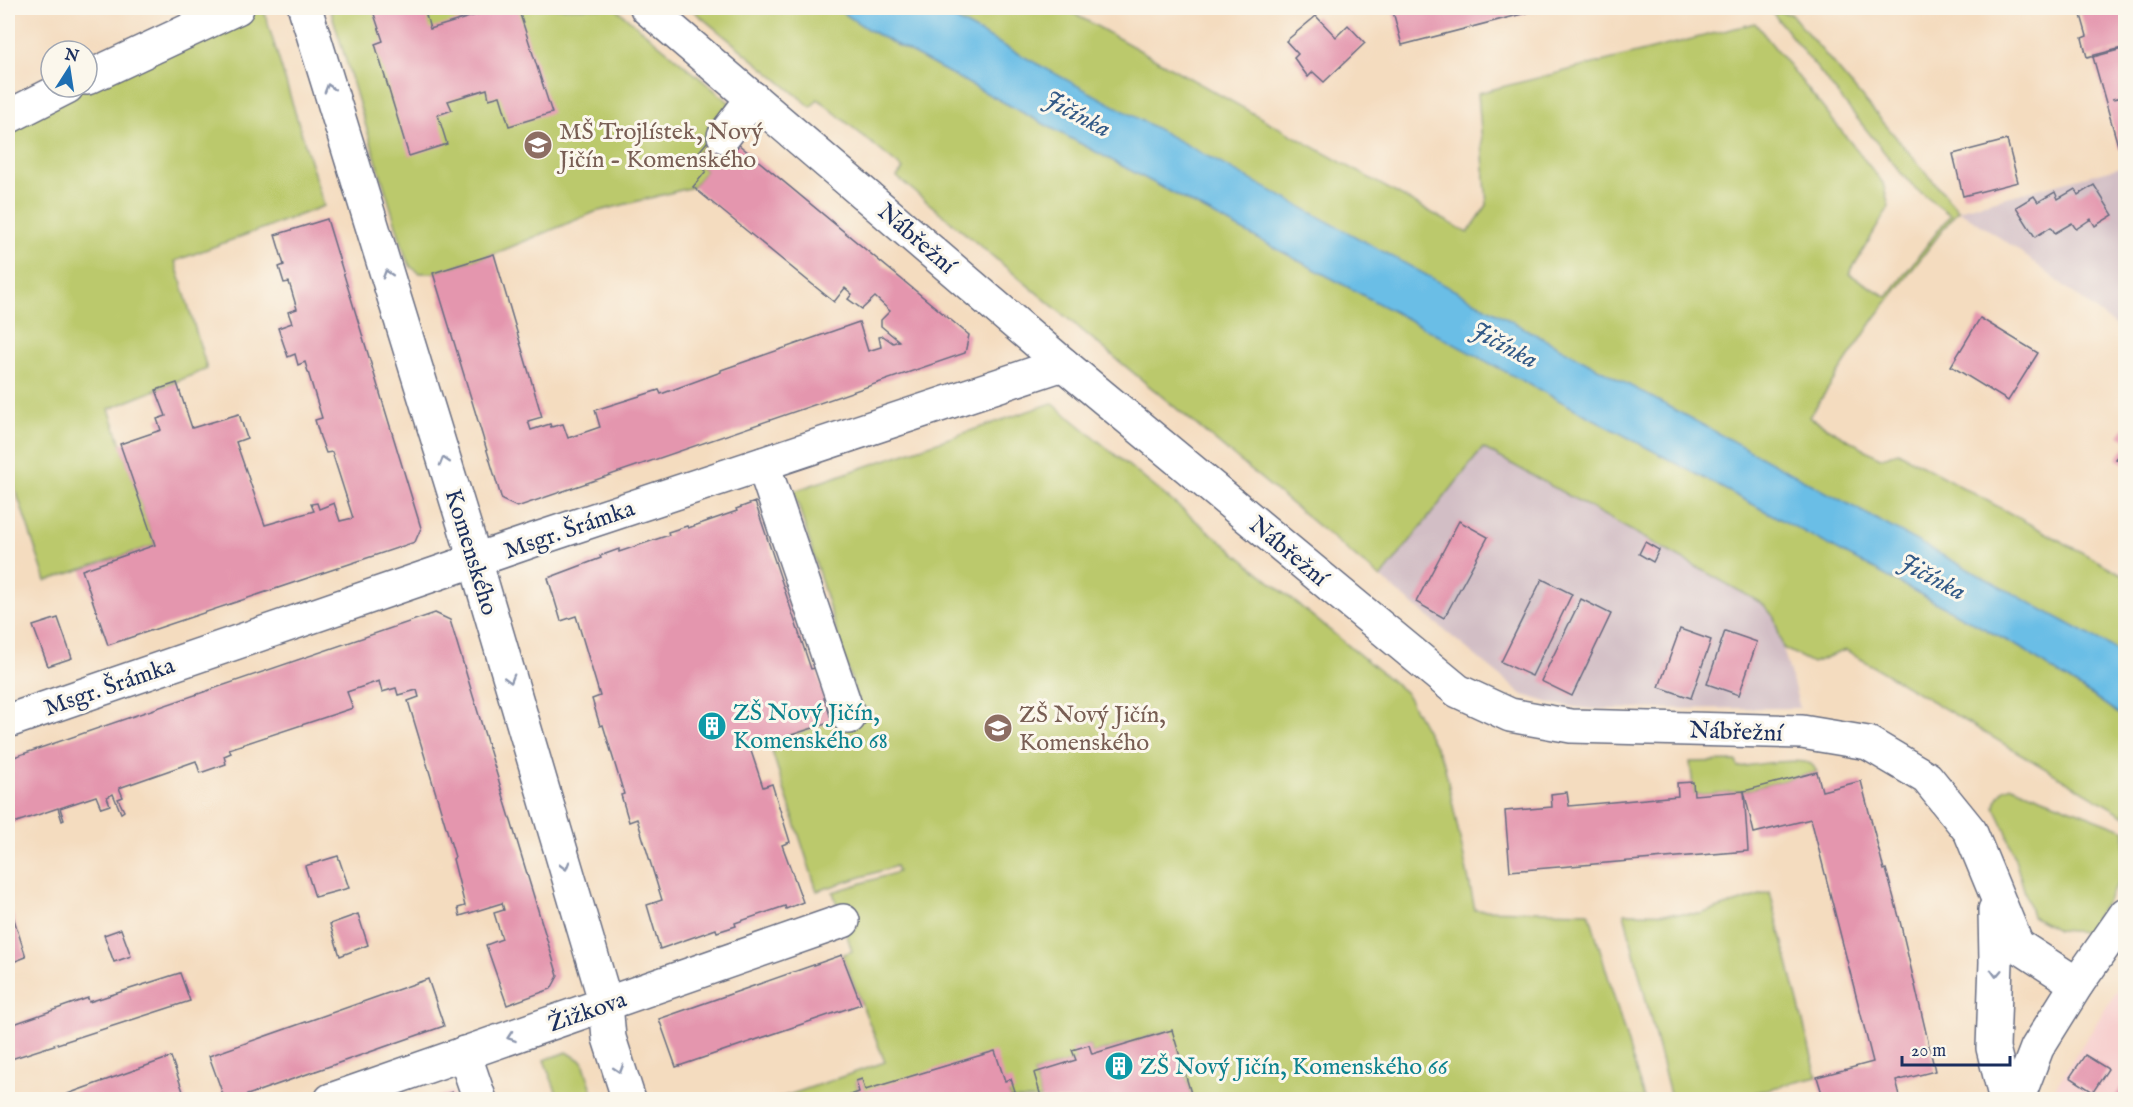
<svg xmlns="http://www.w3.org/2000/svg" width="2133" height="1107" font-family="'IM FELL English',serif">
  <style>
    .built { fill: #f7d0cf }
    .industrial { fill: #d2bec5 }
    .green { fill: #bbc96c; stroke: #6b7c65; stroke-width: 1.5 }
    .water { fill: #6abee6; stroke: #4276a2; stroke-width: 1.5 }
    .building { fill: #e496ae }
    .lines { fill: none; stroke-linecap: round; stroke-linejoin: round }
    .minor-casing { stroke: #676c80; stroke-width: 36 }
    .minor { stroke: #fff; stroke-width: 33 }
    .oneway { stroke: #8d97ae }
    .labels { text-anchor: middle; stroke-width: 6; stroke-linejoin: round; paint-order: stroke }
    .education-label { font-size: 24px; fill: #785e54; stroke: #fbf7ec; text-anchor: start }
    .street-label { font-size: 24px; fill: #1b2f5e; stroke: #fbf7ec }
    .culture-label { font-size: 24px; fill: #0d838f; stroke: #fbf7ec; text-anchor: start }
    .water-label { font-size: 26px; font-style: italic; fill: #335a87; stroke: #fbf7ec }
  </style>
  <rect width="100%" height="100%" fill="#fbf7ec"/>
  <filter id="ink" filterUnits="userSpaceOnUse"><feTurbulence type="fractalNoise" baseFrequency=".0167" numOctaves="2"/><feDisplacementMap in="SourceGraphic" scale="12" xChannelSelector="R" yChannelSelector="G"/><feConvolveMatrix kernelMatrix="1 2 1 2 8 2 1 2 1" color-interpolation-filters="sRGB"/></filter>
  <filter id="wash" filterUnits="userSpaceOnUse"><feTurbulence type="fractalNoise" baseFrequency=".008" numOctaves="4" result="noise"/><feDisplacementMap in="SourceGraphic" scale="24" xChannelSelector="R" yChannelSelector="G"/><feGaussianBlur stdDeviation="1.35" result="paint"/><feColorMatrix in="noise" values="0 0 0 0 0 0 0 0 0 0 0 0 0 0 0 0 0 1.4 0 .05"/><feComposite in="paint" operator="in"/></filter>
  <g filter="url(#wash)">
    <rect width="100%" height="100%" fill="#f4dcbf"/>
    <polygon class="built" points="2125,978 2125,1099 2048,1099"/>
    <g class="industrial">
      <polygon points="2125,166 2125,333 2014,247 1958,210"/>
      <polygon points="1483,447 1763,604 1774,617 1800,708 1590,709 1553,704 1523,695 1381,578"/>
    </g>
    <g class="green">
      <polygon points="257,8 263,8 324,206 175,261 207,369 109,409 155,545 46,581 8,467 8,129 87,86"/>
      <polygon points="330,8 615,8 730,103 717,130 693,159 706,171 693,187 595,212 494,254 433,273 420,273 411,267 406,258"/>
      <path d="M690 8H836L869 30 2026 651C2057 676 2094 694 2125 719V816L1846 650 1812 663 1783 648 1774 617 1763 604 1483 448 1381 578 897 177 903 169 818 99 811 107Z"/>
      <polygon points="933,8 1064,8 1468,233 1487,205 1478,93 1755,23 1883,183 1889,207 1849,274 1887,297 1950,215 1916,189 1901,173 1771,11 1791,14 1958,210 1875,318 1809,417 1880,458 1898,452 2125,576 2125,656"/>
      <polygon points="1052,403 1405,692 1444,763 1475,910 1589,912 1644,1098 1193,1099 1171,1030 1092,1054 1089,1045 1073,1050 1076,1060 1034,1073 1042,1099 1010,1099 1005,1081 865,1090 861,1079 856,1081 859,1092 834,1099 777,1099 885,1062 842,955 852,951 833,892 898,872 896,866 817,891 769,742 861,712 794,491"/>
      <path d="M1736 761 1738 767C1753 765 1799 757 1811 764 1814 766 1815 769 1817 772L1744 791 1694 795 1690 762Z"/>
      <polygon points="2012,786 2125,830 2125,872 2087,932 2057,930 2032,916 2007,833 1995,808 1996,801 2004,789"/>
      <polygon points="1770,892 1817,1077 1728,1099 1671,1099 1624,913 1700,914"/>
      <polygon points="567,1052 583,1062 595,1099 559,1099 544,1060"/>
    </g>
    <path class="water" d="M836 8H933L938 10 2108 645 2125 656V719C2094 694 2058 676 2026 651L869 30Z"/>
    <g id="blocks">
      <g class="building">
        <polygon points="372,8 424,8 430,29 499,8 518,8 552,113 509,126 500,96 489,99 487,89 448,101 452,110 438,115 447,144 409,156 375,44 383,41"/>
        <polygon points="1392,8 1545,8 1402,45"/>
        <polygon points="2079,8 2126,8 2126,47 2087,57 2082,38 2087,36"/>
        <polygon points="1316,16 1336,37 1348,25 1365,43 1324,82 1313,72 1308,77 1294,58 1298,54 1286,41"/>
        <polygon points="2126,48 2126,96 2112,99 2126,97 2126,147 2119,149 2093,57"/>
        <polygon points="717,130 732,139 969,335 965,353 517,507 502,500 433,273 494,254 542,417 528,421 531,430 550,424 551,427 563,424 568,438 600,427 595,410 659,390 661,394 721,372 721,370 859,322 868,351 881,347 879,337 883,336 893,343 899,341 881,326 881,320 890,311 875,297 862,309 848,299 852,294 845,288 834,302 693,187 706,171 693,159"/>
        <polygon points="2007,140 2018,182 1963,196 1953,154"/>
        <polygon points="2094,185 2113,215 2095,226 2091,219 2076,229 2072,223 2055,233 2051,227 2035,237 2016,207 2034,196 2038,202 2055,192 2058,199 2075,189 2078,195"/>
        <polygon points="327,219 421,528 415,542 108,645 82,570 155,545 120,444 161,430 157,419 166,416 156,390 177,383 192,428 239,414 247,438 236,442 265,525 314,511 311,504 317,503 319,509 334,503 340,521 353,518 332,452 326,453 320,437 315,420 322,418 305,362 298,365 295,354 288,357 278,328 292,323 288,312 297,309 289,282 284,283 279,267 284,265 275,235"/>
        <polygon points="1980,318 2038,353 2008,401 1951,366"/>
        <polygon points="2126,425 2126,439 2119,435"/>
        <polygon points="2126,445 2126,465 2116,459"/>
        <polygon points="755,502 811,669 816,668 832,722 750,748 763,787 772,784 790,842 782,845 803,902 786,909 785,906 735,923 736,926 717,932 716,929 660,949 647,905 662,900 637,819 629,822 621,795 624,794 603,725 600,726 592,699 600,696 576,616 561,621 548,578 601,558 600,556 619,549 619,552 669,535 668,532 687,526 688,528 737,511 736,509"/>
        <polygon points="1459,521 1488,537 1444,618 1416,602"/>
        <polygon points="1645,542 1659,550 1653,562 1639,554"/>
        <polygon points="1542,579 1572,594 1532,676 1501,662"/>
        <polygon points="1581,599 1611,614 1572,696 1541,681"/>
        <polygon points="435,613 450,620 558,976 551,989 507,1005 486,945 502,939 494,913 504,910 502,903 460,916 458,908 465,906 453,859 455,857 408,701 419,697 417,690 398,695 396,688 382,692 379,681 347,692 353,708 229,749 231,753 224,756 226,764 200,773 196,761 119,788 123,797 118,799 124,811 121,813 113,794 107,797 110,805 101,808 96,796 60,808 64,820 62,821 58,808 8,825 8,759"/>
        <polygon points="58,618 72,658 48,666 33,626"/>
        <polygon points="1680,629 1711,640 1691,698 1659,687"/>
        <polygon points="1725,631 1757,642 1739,695 1707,684"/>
        <polygon points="1817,772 1822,791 1861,781 1884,870 1886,869 1899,917 1935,1071 1896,1081 1901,1100 1824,1100 1817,1077 1873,1062 1811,819 1754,833 1744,791"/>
        <polygon points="1693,782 1694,795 1744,791 1748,851 1510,871 1505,811 1552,807 1551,794 1567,792 1569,806 1678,796 1677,783"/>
        <polygon points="338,856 349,888 315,897 305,866"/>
        <polygon points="12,913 26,957 8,964 8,914"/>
        <polygon points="358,914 368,945 340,956 330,924"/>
        <polygon points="121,929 131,956 114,962 104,935"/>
        <polygon points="842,955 861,1004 676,1067 659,1019"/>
        <polygon points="180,973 190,1001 8,1060 8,1026 88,998 89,1002"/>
        <polygon points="428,979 444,1026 233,1100 225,1100 209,1056"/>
        <polygon points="1172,1030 1193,1100 1042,1100 1034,1073 1076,1060 1072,1050 1089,1045 1092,1054"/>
        <polygon points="995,1051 1005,1081 1011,1079 1015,1091 1008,1094 1010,1100 836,1100 859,1092 856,1081 862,1079 865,1090"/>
        <polygon points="2085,1055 2108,1069 2093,1092 2070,1077"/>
        <polygon points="171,1057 186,1100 51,1100 84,1088"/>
        <polygon points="2126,1079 2126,1100 2113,1100"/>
        <polygon points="452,1092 455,1100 432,1100 432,1099"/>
      </g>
    </g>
  </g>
  <g filter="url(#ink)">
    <use href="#blocks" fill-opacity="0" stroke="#676c80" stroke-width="1.5"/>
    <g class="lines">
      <g class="minor-casing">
        <g id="minor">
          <polyline points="305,8 475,560 606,1004 609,1038 629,1100"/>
          <polyline points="647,8 1063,364 1458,691 1510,715 1571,726 1802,732 1868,743 1927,778 1970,831 2017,945 2077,984"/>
          <polyline points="87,78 237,8"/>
          <polyline points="8,117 67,87"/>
          <polyline points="724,136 753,98"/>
          <polyline points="763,464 849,717"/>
          <polyline points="8,721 537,539 1063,364"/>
          <polyline points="1995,910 1996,962 1993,1048 2006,1100"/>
          <polyline points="464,1053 480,1100"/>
          <polyline points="331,1100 843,921"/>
          <polyline points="2017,1100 2037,1048 2077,984 2126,914"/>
        </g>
      </g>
      <use href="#minor" class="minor"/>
    </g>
    <defs><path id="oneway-chevron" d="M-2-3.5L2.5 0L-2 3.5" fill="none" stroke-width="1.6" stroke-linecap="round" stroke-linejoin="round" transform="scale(1.5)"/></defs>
    <g class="oneway">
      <use href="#oneway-chevron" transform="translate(329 88) rotate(-107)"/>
      <use href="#oneway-chevron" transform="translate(387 274) rotate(-107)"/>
      <use href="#oneway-chevron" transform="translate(444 461) rotate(-107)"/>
      <use href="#oneway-chevron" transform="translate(510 679) rotate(74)"/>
      <use href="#oneway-chevron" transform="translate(565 866) rotate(74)"/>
      <use href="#oneway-chevron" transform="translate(1996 973) rotate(92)"/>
      <use href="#oneway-chevron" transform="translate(511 1037) rotate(161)"/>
      <use href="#oneway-chevron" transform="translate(619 1069) rotate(72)"/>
    </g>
  </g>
  <defs>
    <g id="school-disc" transform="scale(1.5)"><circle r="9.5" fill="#8d6e63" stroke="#fbf7ec"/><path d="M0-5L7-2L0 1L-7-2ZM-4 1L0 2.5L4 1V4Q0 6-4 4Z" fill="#fff"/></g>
    <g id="building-disc" transform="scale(1.5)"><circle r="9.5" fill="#0f9aa8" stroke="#fbf7ec"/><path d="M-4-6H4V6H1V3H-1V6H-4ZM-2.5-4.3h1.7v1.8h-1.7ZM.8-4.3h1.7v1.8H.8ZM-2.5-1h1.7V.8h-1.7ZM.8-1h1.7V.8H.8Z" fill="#fff"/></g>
  </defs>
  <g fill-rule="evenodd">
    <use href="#school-disc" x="538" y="145"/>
    <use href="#building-disc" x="712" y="726"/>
    <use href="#school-disc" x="998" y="728"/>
    <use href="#building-disc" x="1119" y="1066"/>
  </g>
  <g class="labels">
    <g class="education-label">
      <text x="559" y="139">MŠ Trojlístek, Nový<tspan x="559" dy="28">Jičín - Komenského</tspan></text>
      <text x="1019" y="722">ZŠ Nový Jičín,<tspan x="1019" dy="28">Komenského</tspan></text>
    </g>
    <g class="street-label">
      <text transform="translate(917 238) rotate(41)" y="8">Nábřežní</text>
      <text transform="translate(569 529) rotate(-19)" y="8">Msgr. Šrámka</text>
      <text transform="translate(1289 551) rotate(40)" y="8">Nábřežní</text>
      <text transform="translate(472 552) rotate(73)" y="8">Komenského</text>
      <text transform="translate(109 686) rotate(-19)" y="8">Msgr. Šrámka</text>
      <text transform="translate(1736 731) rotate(2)" y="8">Nábřežní</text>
      <text transform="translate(587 1011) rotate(-19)" y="8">Žižkova</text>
    </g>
    <g class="culture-label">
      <text x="733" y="720">ZŠ Nový Jičín,<tspan x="733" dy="28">Komenského 68</tspan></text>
      <text x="1140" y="1074">ZŠ Nový Jičín, Komenského 66</text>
    </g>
    <g class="water-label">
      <text transform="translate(1078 113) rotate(28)" y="9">Jičínka</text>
      <text transform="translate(1505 344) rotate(28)" y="9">Jičínka</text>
      <text transform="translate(1933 576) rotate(28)" y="9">Jičínka</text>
    </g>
  </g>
  <rect width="2133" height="1107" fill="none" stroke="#fbf7ec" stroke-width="30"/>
  <g transform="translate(69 69) rotate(12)"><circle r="28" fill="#fbf7ec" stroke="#a1a7b3" stroke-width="1.5"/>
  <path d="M0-4.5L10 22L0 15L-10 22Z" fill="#1f6fb2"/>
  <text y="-9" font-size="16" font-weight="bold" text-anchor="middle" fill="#1b2f5e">N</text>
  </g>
  <path d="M1902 1056v9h108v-9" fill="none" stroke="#1b2f5e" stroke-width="3"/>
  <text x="1911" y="1056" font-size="18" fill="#1b2f5e" stroke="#fbf7ec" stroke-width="4.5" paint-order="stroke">20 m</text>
</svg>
